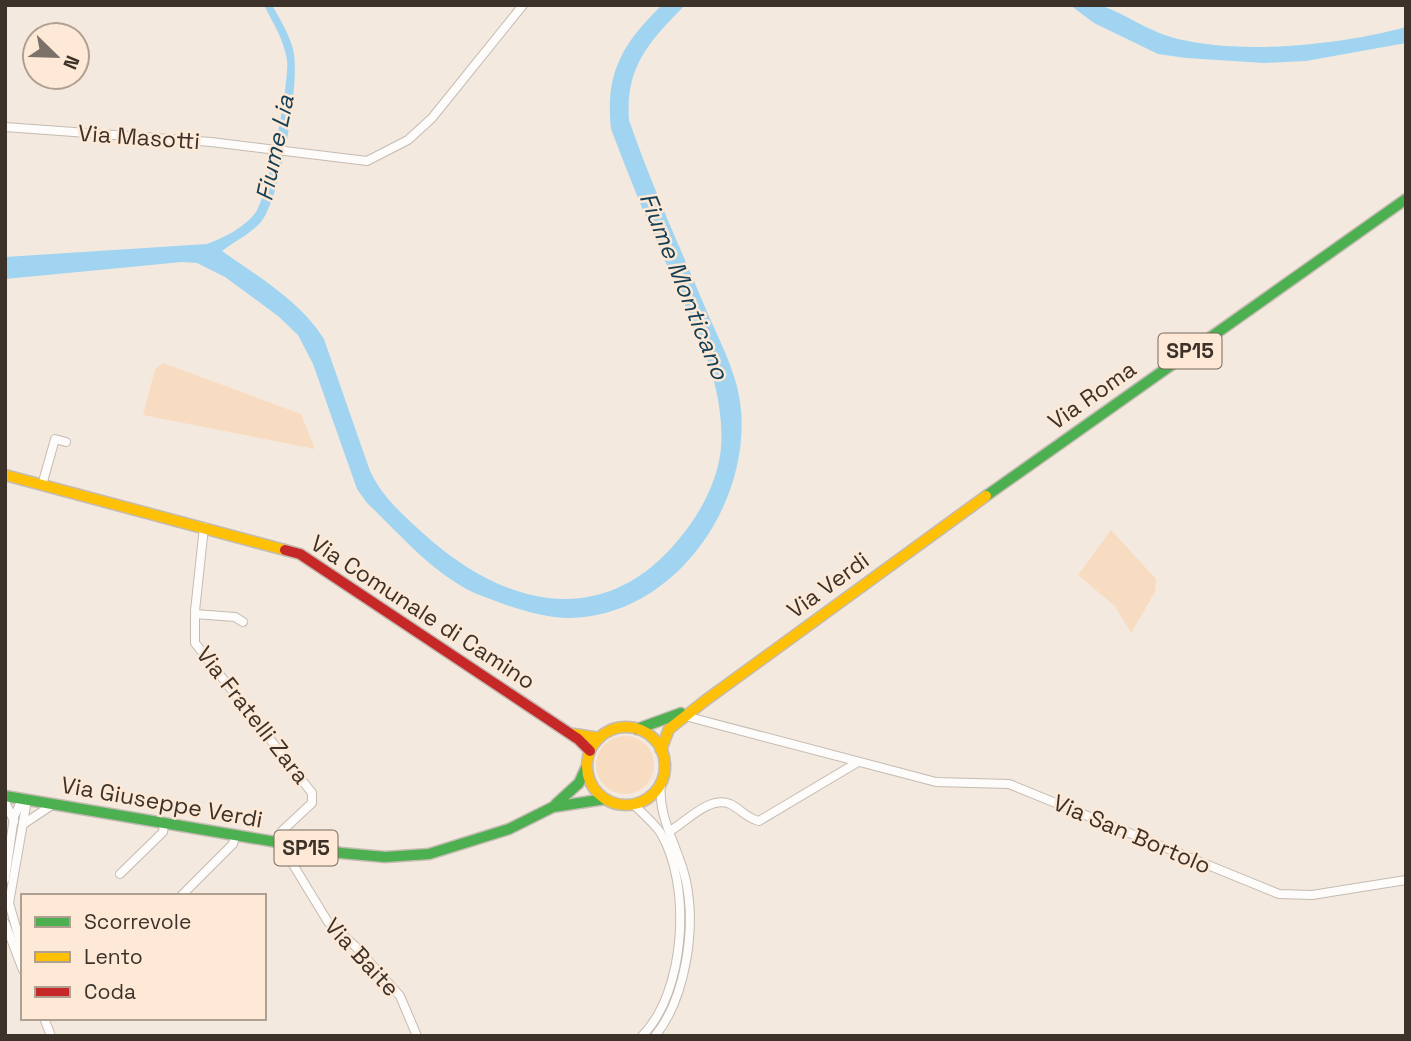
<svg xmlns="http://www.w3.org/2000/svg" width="1411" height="1041" font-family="'Space Grotesk',sans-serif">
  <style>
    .green { fill: #f7dcc1 }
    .water { fill: #a1d4f1 }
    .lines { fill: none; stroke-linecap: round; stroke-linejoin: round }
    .street-casing { stroke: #c4bbb2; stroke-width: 10 }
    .fast-casing { stroke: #c4bbb2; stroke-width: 13 }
    .slow-casing { stroke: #c4bbb2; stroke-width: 13 }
    .jam-casing { stroke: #c4bbb2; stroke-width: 13 }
    .street { stroke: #fdfcfa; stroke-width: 8 }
    .fast { stroke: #4caf50; stroke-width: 10 }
    .slow { stroke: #ffc107; stroke-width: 10 }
    .jam { stroke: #c62828; stroke-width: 10 }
    .labels { text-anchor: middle; stroke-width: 5; stroke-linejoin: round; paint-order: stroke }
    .shield { fill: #fde9d6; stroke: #76695d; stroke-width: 2 }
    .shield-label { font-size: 21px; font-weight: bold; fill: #3c3229 }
    .street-label { font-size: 23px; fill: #3c3229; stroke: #fde9d6 }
    .water-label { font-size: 24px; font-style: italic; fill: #154158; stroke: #fde9d6 }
  </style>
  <rect width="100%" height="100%" fill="#f4e9df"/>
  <g class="green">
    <polygon points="163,363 301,414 315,449 143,415 155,369"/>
    <polygon points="1111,530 1156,579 1155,592 1131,633 1115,606 1078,575"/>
    <circle cx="625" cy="765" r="29"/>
  </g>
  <g class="water">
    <path d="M264 5H272C281 21 291 37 294 54 299 86 281 197 261 222 250 234 235 241 222 251 259 277 300 301 324 339L370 471C383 498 403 515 425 535 504 606 603 632 679 539 700 514 718 481 721 448 726 378 688 314 661 252 643 212 627 171 611 129 605 73 622 44 662 5H685C650 41 625 66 629 120 651 184 679 245 705 307 717 336 736 370 740 402 754 501 675 617 569 618 541 618 508 606 482 596 437 579 401 535 367 503L357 489 313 364 298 335 278 316 225 277 197 263 182 262 5 279V257L207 244C225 237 244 228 256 212 268 195 290 80 287 60 284 40 273 23 264 5Z"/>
    <path d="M1070 5C1079 5 1094 3 1102 6 1126 14 1146 30 1171 37 1236 56 1341 45 1406 27V43L1306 61 1264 63 1186 58 1158 54 1094 23Z"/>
  </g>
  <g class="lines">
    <g class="street-casing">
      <g id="street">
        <polyline points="5,127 211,142 367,161 408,140 432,118 523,5"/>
        <polyline points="42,485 55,439 66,442"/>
        <polyline points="204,527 195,611 195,643 312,793 312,803 282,831 286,853 328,922 355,946 400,996 417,1036"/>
        <polyline points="195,614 235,617 243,622"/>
        <polyline points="685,716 936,782 1009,784 1279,894 1312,895 1406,880"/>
        <polyline points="5,802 14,821"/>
        <path d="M634 805C642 813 653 822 660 832 692 884 686 992 642 1036"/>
        <polyline points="25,823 52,805"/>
        <path d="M670 831C686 822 710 795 730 804 741 809 746 818 759 821L858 762"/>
        <polyline points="120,874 163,832 164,824"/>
        <polyline points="5,879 14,817 22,799"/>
        <polyline points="181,896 233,844 235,836"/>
        <polyline points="5,923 23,970"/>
        <polyline points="23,952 9,903 27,800"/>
        <polyline points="44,1018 51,1036"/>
        <path d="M655 1036C686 998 696 928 686 881 679 848 657 818 661 783"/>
      </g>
    </g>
    <g class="fast-casing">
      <g id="fast">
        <polyline points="986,496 1406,199"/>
        <polyline points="637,729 681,713"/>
        <polyline points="5,796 341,853 385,857 429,854 509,829 553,807 605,799"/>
        <polyline points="556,804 579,783 586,768"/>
      </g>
    </g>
    <g class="slow-casing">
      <g id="slow">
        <polyline points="5,475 285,550"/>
        <circle cx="626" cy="766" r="39"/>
        <polyline points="574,734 599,738"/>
        <polyline points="661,750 669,729 706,700 986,496"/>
      </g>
    </g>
    <g class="jam-casing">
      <polyline id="jam" points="285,550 300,554 578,739 590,751"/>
    </g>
    <use href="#street" class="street"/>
    <use href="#fast" class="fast"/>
    <use href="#slow" class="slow"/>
    <use href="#jam" class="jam"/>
  </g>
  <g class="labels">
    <g class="shield">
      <rect x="1158.5" y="333.5" width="63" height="35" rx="5"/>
      <rect x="274.5" y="830.5" width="63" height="35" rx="5"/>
    </g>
    <g class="shield-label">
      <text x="1190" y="358">SP15</text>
      <text x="306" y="855">SP15</text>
    </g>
    <g class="street-label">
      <text transform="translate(139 137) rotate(4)" y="8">Via Masotti</text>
      <text transform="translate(1092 395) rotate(-35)" y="8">Via Roma</text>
      <text transform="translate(828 585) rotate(-36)" y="8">Via Verdi</text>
      <text transform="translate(423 612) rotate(33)" y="8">Via Comunale di Camino</text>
      <text transform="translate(253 715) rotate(52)" y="8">Via Fratelli Zara</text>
      <text transform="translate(162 802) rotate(10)" y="8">Via Giuseppe Verdi</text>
      <text transform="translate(1132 834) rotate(23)" y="8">Via San Bortolo</text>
      <text transform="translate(362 957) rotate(47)" y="8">Via Baite</text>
    </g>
    <g class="water-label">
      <text transform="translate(275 148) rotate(-78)" y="8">Fiume Lia</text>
      <text transform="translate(684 286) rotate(68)" y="8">Fiume Monticano</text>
    </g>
  </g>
  <rect width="1411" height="1041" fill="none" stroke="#3c3229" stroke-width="14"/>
  <rect x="21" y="894" width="245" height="126" fill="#fde9d6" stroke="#b0a091" stroke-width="2"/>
  <rect x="35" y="917" width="35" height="10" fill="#4caf50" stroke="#b0a091" stroke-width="2"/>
  <text x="84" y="929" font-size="21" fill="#3c3229">Scorrevole</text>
  <rect x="35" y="952" width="35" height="10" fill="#ffc107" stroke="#b0a091" stroke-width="2"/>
  <text x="84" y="964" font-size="21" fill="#3c3229">Lento</text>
  <rect x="35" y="987" width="35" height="10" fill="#c62828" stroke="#b0a091" stroke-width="2"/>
  <text x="84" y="999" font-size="21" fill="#3c3229">Coda</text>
  <g transform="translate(56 56) rotate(113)"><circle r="33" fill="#fde9d6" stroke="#b0a091" stroke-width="2"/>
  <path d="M0-5L12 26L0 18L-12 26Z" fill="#7c7269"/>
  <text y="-10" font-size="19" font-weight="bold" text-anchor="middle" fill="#3c3229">N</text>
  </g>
</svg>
